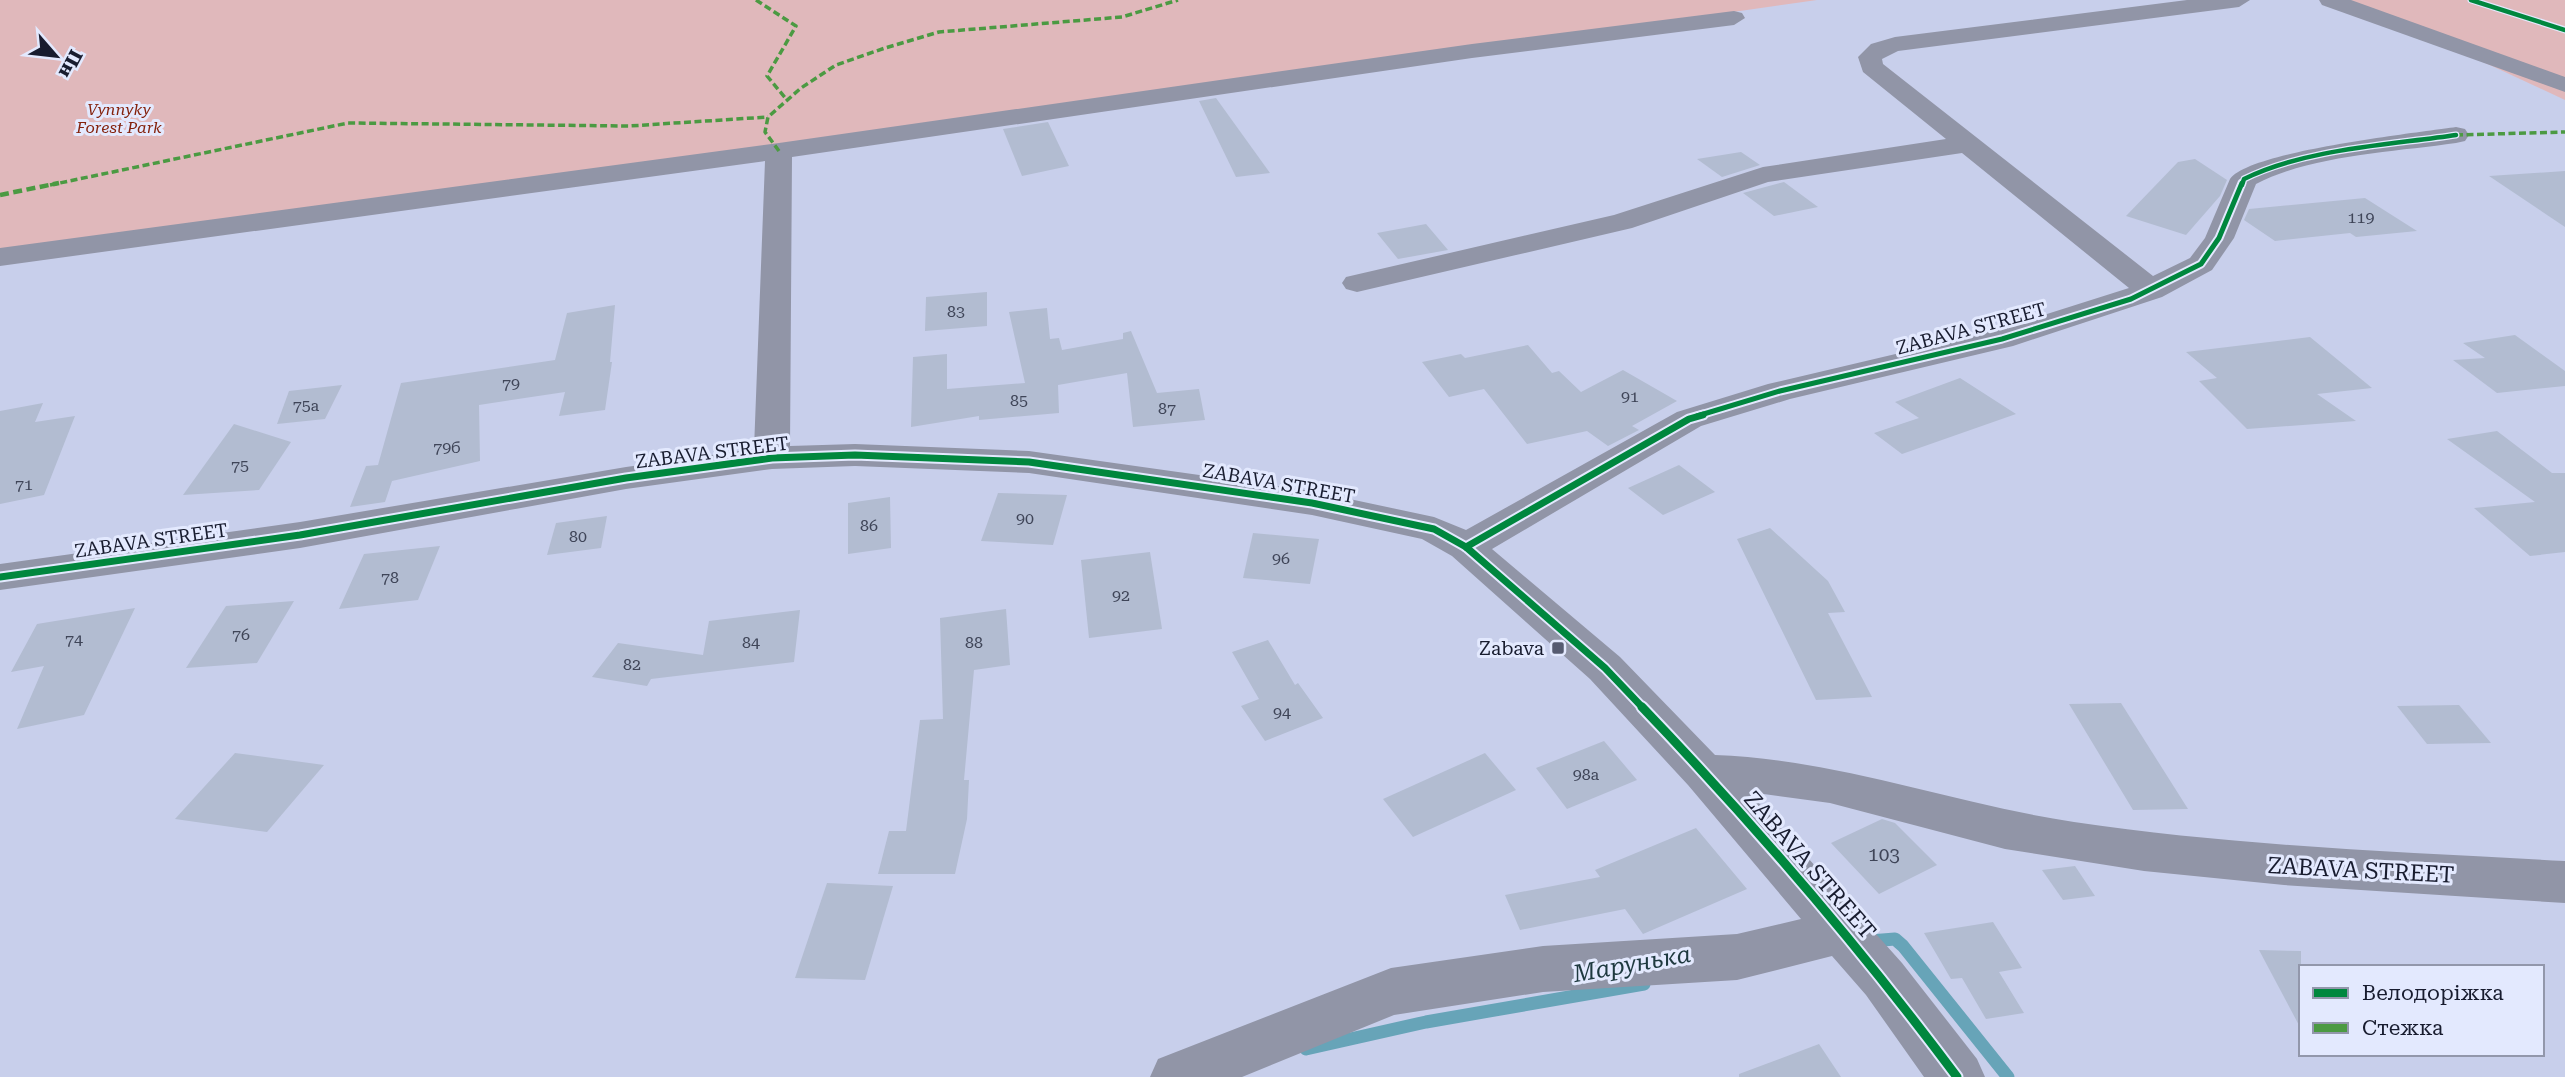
<svg xmlns="http://www.w3.org/2000/svg" width="2565" height="1077" font-family="'Roboto Serif',serif">
  <style>
    .green { fill: #e0b8bb }
    .lines { fill: none; stroke-linecap: round; stroke-linejoin: round }
    .stream { stroke: #67a4b8; stroke-width: 13 }
    .building { fill: #b2bcd1 }
    .minor { fill: #9195a7; fill-rule: evenodd }
    .quiet-far1 { stroke: #4b9a42; stroke-width: 3.5; stroke-dasharray: 7 3.5; stroke-linecap: butt }
    .quiet { stroke: #4b9a42; stroke-width: 4.5; stroke-dasharray: 9 4.5; stroke-linecap: butt }
    .cycleway-far3-casing { stroke: #e3e9fe; stroke-width: 7 }
    .cycleway-far2-casing { stroke: #e3e9fe; stroke-width: 9 }
    .cycleway-far1-casing { stroke: #e3e9fe; stroke-width: 11 }
    .cycleway-casing { stroke: #e3e9fe; stroke-width: 13 }
    .cycleway-far3 { stroke: #00873e; stroke-width: 4.5 }
    .cycleway-far2 { stroke: #00873e; stroke-width: 5 }
    .cycleway-far1 { stroke: #00873e; stroke-width: 7 }
    .cycleway { stroke: #00873e; stroke-width: 9 }
    .poi-dot { fill: #565b71; stroke: #e3e9fe; stroke-width: 2.5 }
    .labels { text-anchor: middle; stroke-width: 6; stroke-linejoin: round; paint-order: stroke }
    .far-park-label { font-size: 16px; font-style: italic; fill: #84220d; stroke: #e3e9fe }
    .number-label { font-size: 16px; fill: #3f4558 }
    .street-label { font-size: 19px; fill: #181c2f; stroke: #e3e9fe }
    .poi-label { font-size: 19px; fill: #181c2f; stroke: #e3e9fe; text-anchor: end }
    .near-number-label { font-size: 19px; fill: #3f4558 }
    .near-street-label { font-size: 23px; fill: #181c2f; stroke: #e3e9fe }
    .near-water-label { font-size: 24px; font-style: italic; fill: #1e393f; stroke: #e3e9fe }
  </style>
  <rect width="100%" height="100%" fill="#c8cfeb"/>
  <g class="green">
    <polygon points="0,0 1817,0 559,180 0,256"/>
    <polygon points="2350,0 2565,0 2565,100"/>
  </g>
  <g class="lines">
    <g class="stream">
      <polyline points="1870,941 1895,939 1903,946 2008,1077"/>
      <polyline points="1306,1049 1426,1022 1644,984"/>
    </g>
  </g>
  <g class="building">
    <polygon points="1216,98 1270,173 1236,177 1199,101"/>
    <polygon points="1048,122 1069,166 1022,176 1003,129"/>
    <polygon points="1741,152 1760,165 1722,177 1697,159"/>
    <polygon points="2195,159 2227,180 2220,196 2186,235 2126,216 2178,162"/>
    <polygon points="2565,171 2565,227 2489,176"/>
    <polygon points="1784,182 1818,207 1774,216 1743,193"/>
    <polygon points="2365,198 2417,231 2356,237 2350,233 2275,241 2244,220 2249,209"/>
    <polygon points="1426,224 1448,250 1398,259 1377,233"/>
    <polygon points="987,292 987,326 925,331 926,297"/>
    <polygon points="615,305 610,362 612,362 605,410 559,416 565,392 479,405 480,461 392,481 385,502 350,507 366,466 378,465 401,383 555,360 567,313"/>
    <polygon points="1047,308 1050,339 1059,338 1062,350 1123,339 1123,333 1131,331 1157,393 1199,389 1205,420 1133,427 1127,373 1058,385 1059,413 979,420 979,416 911,427 913,357 947,354 947,389 1025,383 1009,312"/>
    <polygon points="2515,335 2565,371 2565,386 2497,393 2453,360 2485,358 2463,343"/>
    <polygon points="2310,337 2372,388 2317,394 2356,421 2247,429 2199,381 2217,378 2186,352"/>
    <polygon points="1528,345 1552,373 1559,371 1581,392 1623,370 1677,401 1632,426 1639,430 1608,446 1587,431 1527,444 1484,389 1449,397 1422,362 1461,354 1465,358"/>
    <polygon points="1960,378 2016,414 1902,454 1874,433 1919,418 1895,402"/>
    <polygon points="342,385 325,419 277,424 289,391"/>
    <polygon points="43,403 35,422 75,416 44,495 0,504 0,411"/>
    <polygon points="234,424 291,442 259,490 183,495"/>
    <polygon points="2497,431 2552,473 2565,473 2565,552 2530,556 2474,508 2535,502 2447,439"/>
    <polygon points="1679,465 1715,492 1663,515 1628,488"/>
    <polygon points="998,493 1067,495 1053,545 981,541"/>
    <polygon points="890,497 891,548 848,554 848,503"/>
    <polygon points="607,516 601,548 547,555 556,523"/>
    <polygon points="1770,528 1828,581 1845,612 1828,613 1872,697 1816,700 1737,539"/>
    <polygon points="1253,533 1319,539 1310,584 1243,578"/>
    <polygon points="440,546 418,600 339,609 364,554"/>
    <polygon points="1150,552 1162,629 1089,638 1081,560"/>
    <polygon points="294,601 257,663 186,668 226,606"/>
    <polygon points="135,608 84,715 17,729 44,666 11,672 37,624"/>
    <polygon points="1006,609 1010,665 974,670 964,780 969,780 967,819 955,874 878,874 889,831 906,831 920,720 943,719 940,618"/>
    <polygon points="800,610 794,662 651,679 647,686 592,677 618,643 703,655 709,621"/>
    <polygon points="1268,640 1295,685 1298,683 1323,718 1265,741 1241,706 1259,699 1232,652"/>
    <polygon points="2121,703 2188,809 2133,810 2069,704"/>
    <polygon points="2459,705 2491,743 2427,744 2397,706"/>
    <polygon points="1604,741 1637,780 1567,809 1536,768"/>
    <polygon points="235,753 324,765 267,832 175,819"/>
    <polygon points="1485,753 1516,790 1413,837 1383,799"/>
    <polygon points="1882,819 1895,823 1937,865 1879,894 1831,843"/>
    <polygon points="1696,828 1747,889 1643,934 1625,909 1520,930 1505,895 1600,877 1595,870"/>
    <polygon points="2075,866 2095,896 2063,900 2042,870"/>
    <polygon points="827,883 893,886 865,980 795,978"/>
    <polygon points="1993,922 2022,968 1999,972 2024,1013 1986,1019 1962,978 1951,979 1924,933"/>
    <polygon points="2259,950 2301,951 2301,1029"/>
    <polygon points="1819,1044 1841,1077 1739,1077 1739,1074"/>
  </g>
  <g class="lines">
    <g class="minor">
      <path d="M2187 0H2250L2239 7 1898 51 1882 59 1883 64 2153 276 2190 258 2205 238 2230 179C2250 151 2416 133 2456 127L2465 129 2469 135 2465 141 2456 143C2394 152 2312 155 2256 184L2234 238 2212 270 2162 297 2013 346 1790 399 1701 426 1492 549 1620 657 1715 755C1838 759 1953 804 2074 822 2236 846 2401 852 2565 861V903L2284 885 2144 871 2005 849 1830 803 1749 792 1902 963 1977 1059 1985 1077H1924L1866 995 1832 956 1737 980 1543 992 1394 1015 1242 1077H1150L1158 1059 1391 968 1543 946 1737 934 1801 919 1688 785 1590 679 1452 556 1422 539 1312 515 1029 473 855 466 772 469 626 489 300 548 0 590V564L300 522 626 467 754 449 765 161 0 266V248L779 143 1472 44 1734 11 1742 13 1745 18 1734 25 1472 58 792 157 790 446 855 444 1029 451 1312 491 1434 517 1466 530 1677 412 1768 384 1993 331 2129 288 1962 153 1768 182 1632 228 1357 292 1346 289 1342 283 1346 277 1614 215 1763 167 1946 139 1863 72 1858 57 1871 44 1895 37Z"/>
      <polygon points="2319,0 2351,0 2565,77 2565,92 2322,5"/>
    </g>
    <g class="quiet-far1">
      <polyline points="756,0 796,26 767,76 787,100"/>
      <polyline points="2456,135 2565,132"/>
      <polyline points="779,151 765,132 768,117 801,88 836,65 885,48 939,32 1122,17 1178,0"/>
      <polyline points="50,185 348,123 629,126 768,117"/>
    </g>
    <polyline class="quiet" points="0,195 59,183"/>
    <g class="cycleway-far3-casing">
      <g id="cycleway-far3">
        <polyline points="2471,0 2565,30"/>
        <path d="M2242 185 2244 179C2304 149 2389 145 2456 135"/>
      </g>
    </g>
    <g class="cycleway-far2-casing">
      <polyline id="cycleway-far2" points="1697,416 1780,391 2002,339 2131,299 2201,264 2219,238 2242,183"/>
    </g>
    <g class="cycleway-far1-casing">
      <g id="cycleway-far1">
        <polyline points="1466,547 1689,419 1703,415"/>
        <polyline points="0,577 300,535 626,478 772,458 855,455 1029,462 1312,503 1434,529 1466,547 1605,668 1644,709"/>
      </g>
    </g>
    <g class="cycleway-casing">
      <path id="cycleway" d="M1642 707C1754 824 1860 947 1957 1077"/>
    </g>
    <use href="#cycleway-far3" class="cycleway-far3"/>
    <use href="#cycleway-far2" class="cycleway-far2"/>
    <use href="#cycleway-far1" class="cycleway-far1"/>
    <use href="#cycleway" class="cycleway"/>
  </g>
  <rect class="poi-dot" x="1551" y="641" width="14" height="14" rx="3.5"/>
  <g class="labels">
    <g class="far-park-label">
      <text x="119" y="115">Vynnyky<tspan x="119" dy="18">Forest Park</tspan></text>
    </g>
    <g class="number-label">
      <text x="2361" y="223">119</text>
      <text x="956" y="317">83</text>
      <text x="511" y="389">79</text>
      <text x="1630" y="402">91</text>
      <text x="1019" y="406">85</text>
      <text x="306" y="411">75а</text>
      <text x="1167" y="414">87</text>
      <text x="447" y="453">79б</text>
      <text x="240" y="471">75</text>
      <text x="24" y="490">71</text>
      <text x="1025" y="524">90</text>
      <text x="869" y="531">86</text>
      <text x="578" y="542">80</text>
      <text x="1281" y="564">96</text>
      <text x="390" y="583">78</text>
      <text x="1121" y="601">92</text>
      <text x="241" y="640">76</text>
      <text x="74" y="645">74</text>
      <text x="751" y="648">84</text>
      <text x="974" y="648">88</text>
      <text x="632" y="670">82</text>
      <text x="1282" y="718">94</text>
      <text x="1586" y="780">98а</text>
    </g>
    <g class="street-label">
      <text transform="translate(1971 328) rotate(-15)" y="7">ZABAVA STREET</text>
      <text transform="translate(712 452) rotate(-7)" y="7">ZABAVA STREET</text>
      <text transform="translate(1279 483) rotate(10)" y="7">ZABAVA STREET</text>
      <text transform="translate(151 540) rotate(-8)" y="7">ZABAVA STREET</text>
    </g>
    <g class="poi-label">
      <text x="1544" y="655">Zabava</text>
    </g>
    <g class="near-number-label">
      <text x="1884" y="861">103</text>
    </g>
    <g class="near-street-label">
      <text transform="translate(1810 865) rotate(49)" y="8">ZABAVA STREET</text>
      <text transform="translate(2361 870) rotate(3)" y="8">ZABAVA STREET</text>
    </g>
    <g class="near-water-label">
      <text transform="translate(1632 964) rotate(-10)" y="8">Марунька</text>
    </g>
  </g>
  <rect x="2299" y="965" width="245" height="91" fill="#e3e9fe" stroke="#9297ab" stroke-width="2"/>
  <rect x="2313" y="988" width="35" height="10" fill="#00873e" stroke="#9297ab" stroke-width="2"/>
  <text x="2362" y="1000" font-size="21" fill="#181c2f">Велодоріжка</text>
  <rect x="2313" y="1023" width="35" height="10" fill="#4b9a42" stroke="#9297ab" stroke-width="2"/>
  <text x="2362" y="1035" font-size="21" fill="#181c2f">Стежка</text>
  <g transform="translate(56 56) rotate(118)" stroke="#e3e9fe" stroke-width="5" paint-order="stroke">
  <path d="M0-5L12 26L0 18L-12 26Z" fill="#181c2f"/>
  <text y="-10" font-size="19" font-weight="bold" text-anchor="middle" fill="#181c2f">Пн</text>
  </g>
</svg>
